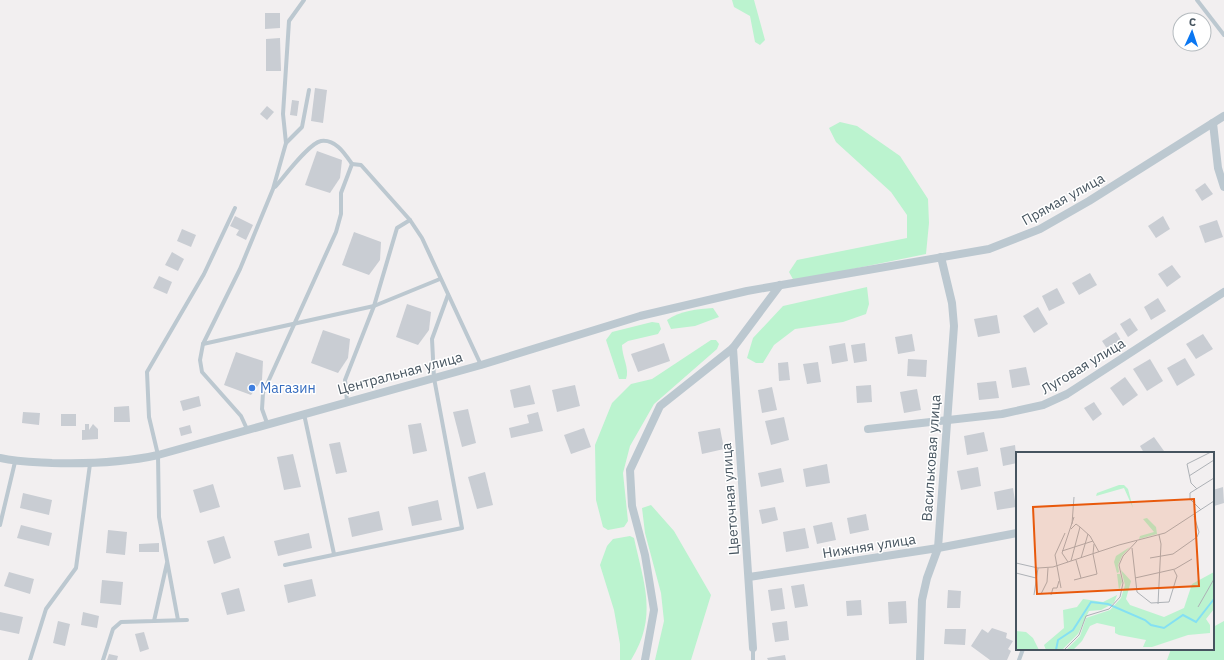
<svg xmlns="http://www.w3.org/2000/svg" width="1224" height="660" font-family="'IBM Plex Sans',sans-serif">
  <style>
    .green { fill: #bbf3cf }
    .building { fill: #c9cdd3 }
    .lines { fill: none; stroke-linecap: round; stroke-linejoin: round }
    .service { stroke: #bcc8d0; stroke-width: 4 }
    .minor { stroke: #bcc8d0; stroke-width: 8 }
    .shop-dot { fill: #3f7fe0; stroke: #fff; stroke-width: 1.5 }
    .labels { text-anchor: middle; stroke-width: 3; stroke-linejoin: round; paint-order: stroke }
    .street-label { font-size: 14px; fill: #46545f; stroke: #fff }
    .shop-label { font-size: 14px; fill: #366cbe; stroke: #fff; text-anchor: start }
    .inset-river { fill: none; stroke: #84e0f3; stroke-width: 2 }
    .inset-road { fill: none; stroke: #adb1b6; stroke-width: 1 }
    .view { fill: #e8590c; fill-opacity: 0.15; stroke: #e8590c; stroke-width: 2 }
    .inset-edge { fill: none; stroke: #46545f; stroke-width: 2 }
  </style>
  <rect width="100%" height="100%" fill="#f2eff0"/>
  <g class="green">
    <polygon points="732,0 754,0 765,40 760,45 755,42 750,16 734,7"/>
    <polygon points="840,122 857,126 900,156 928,199 929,223 926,254 794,281 789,272 797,260 907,238 907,215 891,192 836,142 829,128"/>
    <polygon points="867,287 869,304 866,314 843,322 795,329 774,345 763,363 756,363 747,358 753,338 783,306"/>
    <path d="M713 308 719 317 695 326 671 329 667 320C679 311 698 309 713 308Z"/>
    <path d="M652 322 659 323 661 329 658 334 628 341 622 345C622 357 630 369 626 379H619L606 340 612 332Z"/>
    <polygon points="711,340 716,340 719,344 717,349 654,404 630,446 623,473 628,521 624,527 608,530 603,527 596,500 595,445 612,403 631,384 652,379"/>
    <polygon points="651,505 674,531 711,595 691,660 655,660 664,621 661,593 645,533 642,508"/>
    <path d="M630 536 634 538C644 584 658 617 631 660H620V644L614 610 600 565 607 546 613 539Z"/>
    <polygon points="1224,621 1224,660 1167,660 1171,649 1213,649 1213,627"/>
  </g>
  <g class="building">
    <polygon points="265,13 280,13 280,28 265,29"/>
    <polygon points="280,38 281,71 266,71 266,39"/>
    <polygon points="315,88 327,90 323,123 311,121"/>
    <polygon points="292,100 299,101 297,116 290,115"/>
    <polygon points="267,106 274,112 267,120 260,114"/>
    <polygon points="317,151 342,160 340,178 330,193 305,185"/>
    <polygon points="1205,183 1213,194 1202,201 1195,190"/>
    <polygon points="235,216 253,225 246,240 236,235 239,230 230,226"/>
    <polygon points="1163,216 1170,229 1156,238 1148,226"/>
    <polygon points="1217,220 1223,237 1205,243 1199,226"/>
    <polygon points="182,229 196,235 191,247 177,241"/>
    <polygon points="354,232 381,242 380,260 369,275 342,265"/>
    <polygon points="172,252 184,259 178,271 165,265"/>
    <polygon points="1172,265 1181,277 1167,287 1158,274"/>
    <polygon points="1090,273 1097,285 1079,295 1072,283"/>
    <polygon points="159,276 172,282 167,294 153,288"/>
    <polygon points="1057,288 1065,303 1049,311 1042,296"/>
    <polygon points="1158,298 1166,311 1151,320 1144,307"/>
    <polygon points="407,304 431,312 429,330 418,345 396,337"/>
    <polygon points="1038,307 1048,324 1034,333 1023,316"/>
    <polygon points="997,315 1000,333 978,337 974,319"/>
    <polygon points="1130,318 1138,330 1128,337 1120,324"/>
    <polygon points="323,330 350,339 348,358 338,373 311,363"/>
    <polygon points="1116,332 1124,345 1110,353 1102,341"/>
    <polygon points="912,334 915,351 898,354 895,337"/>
    <polygon points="1203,334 1213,349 1196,359 1186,344"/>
    <polygon points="664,343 670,361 638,372 631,354"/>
    <polygon points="845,343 848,361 832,364 829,346"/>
    <polygon points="865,343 867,361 854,363 851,345"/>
    <polygon points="236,352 263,361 262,380 251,395 224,385"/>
    <polygon points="1185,358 1195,375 1177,386 1167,368"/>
    <polygon points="908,359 927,360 926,377 907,376"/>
    <polygon points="1150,359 1163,381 1147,391 1133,369"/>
    <polygon points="788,362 790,380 779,381 778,363"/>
    <polygon points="818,362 821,382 807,384 803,364"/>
    <polygon points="1026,367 1030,385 1012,388 1009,370"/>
    <polygon points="1125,377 1138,395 1123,406 1110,388"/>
    <polygon points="996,381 999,398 979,400 977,383"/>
    <polygon points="530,385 535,404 514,408 510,390"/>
    <polygon points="575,385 580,406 557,412 552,390"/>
    <polygon points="871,385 872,402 857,403 856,386"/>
    <polygon points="772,387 777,410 762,413 758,390"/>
    <polygon points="917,389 921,410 904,413 900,392"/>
    <polygon points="199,396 201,406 183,411 180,401"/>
    <polygon points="1094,402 1102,414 1093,421 1084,408"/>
    <polygon points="129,406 130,422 114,422 114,407"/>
    <polygon points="468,409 476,443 462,447 453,412"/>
    <polygon points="23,412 40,413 39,425 22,423"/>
    <polygon points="538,412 543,431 511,438 509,428 529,423 527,415"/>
    <rect x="61" y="414" width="15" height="12"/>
    <polygon points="784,417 789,440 771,445 765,421"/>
    <polygon points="421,423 427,451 413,454 408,425"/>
    <polygon points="85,424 89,424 89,430 93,424 98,429 98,439 82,440 82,430 85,430"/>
    <polygon points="190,425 192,433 181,436 179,428"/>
    <polygon points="584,428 591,447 571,454 564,435"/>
    <polygon points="720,428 724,449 702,454 698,432"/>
    <polygon points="984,432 988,451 967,455 964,436"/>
    <polygon points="1154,437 1164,451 1144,453 1140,446"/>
    <polygon points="340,442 347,472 336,474 329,444"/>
    <polygon points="1015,445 1017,463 1003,466 1000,448"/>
    <polygon points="293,454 301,487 284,490 277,457"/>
    <polygon points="827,464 830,483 806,487 803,469"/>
    <polygon points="978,467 981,486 961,490 957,471"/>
    <polygon points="781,468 784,482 761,487 758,473"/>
    <polygon points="485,472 493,505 477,509 468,477"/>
    <polygon points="213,484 220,507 200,513 193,490"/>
    <polygon points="1223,487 1224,503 1214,506 1213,490"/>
    <polygon points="1013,488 1016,507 997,510 994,492"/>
    <polygon points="23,493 52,500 49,515 20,508"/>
    <polygon points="438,500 442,520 412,526 408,507"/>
    <polygon points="775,507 778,520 762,524 759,510"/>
    <polygon points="379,511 383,530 352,537 348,518"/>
    <polygon points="866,514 869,530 850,534 847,518"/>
    <polygon points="832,522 836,540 817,544 813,526"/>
    <polygon points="21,525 52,533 49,546 17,538"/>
    <polygon points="805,528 809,548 786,552 783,532"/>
    <polygon points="108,530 127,532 125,555 106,553"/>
    <polygon points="309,533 312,548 278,556 274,541"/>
    <polygon points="224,536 231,558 214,564 207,541"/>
    <polygon points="159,543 159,552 139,552 139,544"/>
    <polygon points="9,572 34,579 30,594 4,586"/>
    <polygon points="312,579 316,596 288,603 284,585"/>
    <polygon points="102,580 123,582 121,605 100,603"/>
    <polygon points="804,584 808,606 795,608 791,586"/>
    <polygon points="239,588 245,611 227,615 221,593"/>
    <polygon points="782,588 785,609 771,611 768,590"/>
    <polygon points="948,590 961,591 960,608 947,608"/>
    <polygon points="861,600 862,615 847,616 846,601"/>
    <polygon points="906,601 907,623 889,624 888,602"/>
    <polygon points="0,612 23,617 19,634 0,630"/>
    <polygon points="83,612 99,616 97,628 81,625"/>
    <polygon points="58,621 70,624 65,646 53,643"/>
    <polygon points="787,621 789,640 775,642 772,623"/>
    <polygon points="992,628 1007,633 1006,638 1013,641 1008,649 1011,651 1007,660 990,660 971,646 982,629 988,633"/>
    <polygon points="945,629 966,629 965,645 944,644"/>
    <polygon points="144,632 149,649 140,652 135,634"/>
    <polygon points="109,654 118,656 117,660 107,660"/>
    <polygon points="785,655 786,660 768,660 767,658"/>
  </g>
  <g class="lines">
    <g class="service">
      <polyline points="1197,0 1224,35"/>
      <polyline points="286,143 283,114 289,21 304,0"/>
      <path d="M275 187C284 177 309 143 321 141 336 139 345 154 352 164"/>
      <polyline points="203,344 374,306 440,279"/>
      <polyline points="347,401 345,380 374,306 397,228 410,220"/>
      <polyline points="304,414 334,554"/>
      <polyline points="267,423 262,409 263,393 336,232 341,214 341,193 352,164 361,165 410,220 422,238 481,365"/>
      <polyline points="247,429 241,416 202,372 200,360 203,344 240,269 273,189 286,143 302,127 309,90"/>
      <polyline points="0,525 15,462"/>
      <polyline points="285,565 462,528 434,378 432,339 448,295"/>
      <polyline points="178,620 159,517 158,455 149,417 147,372 204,274 235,208"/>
      <polyline points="154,621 187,620"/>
      <polyline points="753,648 753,660"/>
      <polyline points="30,660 46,609 76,568 90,464"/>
      <polyline points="103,660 113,629 121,622 154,621 167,563"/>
      <polyline points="1019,660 1023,649"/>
    </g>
    <g class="minor">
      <polyline points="1213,123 1218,168 1224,187"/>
      <polyline points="733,348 753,648"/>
      <polyline points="868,429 1002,414 1043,405 1067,394 1224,292"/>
      <path d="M0 458C17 462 34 462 52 463 88 464 122 463 158 455L481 365 640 316 747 291 989 249 1040 229 1089 201 1224 116"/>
      <polyline points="749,577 938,548 1017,533"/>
      <polyline points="645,660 654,610 645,555 632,506 630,470 660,406 733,348 780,285"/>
      <polyline points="920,660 922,600 927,578 938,548 954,326 952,303 941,257"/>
    </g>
  </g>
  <circle class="shop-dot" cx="252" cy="388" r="4"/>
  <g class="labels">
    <g class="street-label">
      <text transform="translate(1063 199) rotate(-29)" y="5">Прямая улица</text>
      <text transform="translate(1083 366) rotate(-31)" y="5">Луговая улица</text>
      <text transform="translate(400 373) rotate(-15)" y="5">Центральная улица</text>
      <text transform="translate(931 458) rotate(-86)" y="5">Васильковая улица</text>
      <text transform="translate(730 499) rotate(-94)" y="5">Цветочная улица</text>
      <text transform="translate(869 546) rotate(-9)" y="5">Нижняя улица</text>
    </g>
    <g class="shop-label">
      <text x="260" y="393">Магазин</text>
    </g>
  </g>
  <g transform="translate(1016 452)">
    <rect width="198" height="198" fill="#f2eff0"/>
    <path d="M103 33H108L112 37 117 56 108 36 80 44 81 41ZM131 66 140 75 141 82 123 87 124 84 138 80 127 67ZM114 95 106 104 102 113 103 120 101 121 98 110 100 104ZM105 118 115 129 110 147 114 153 148 165 168 156 176 132 198 120V157L190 167 194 173V181L172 183 136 195H127L130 188 103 183 99 181V175L81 171 74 174 66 189 57 198H50L64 184 70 166 94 158 105 146 109 133ZM101 122H104L106 130 98 151 85 158 73 159 62 182 46 198H30L28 193 48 176 47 158 61 155 67 147 87 150 101 143 103 138ZM0 179 10 180 17 186 23 198H0Z" fill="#bbf3cf"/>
    <path class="inset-river" d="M40 198 42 188 57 178 75 150 92 152 129 168 135 173 148 176 167 163 180 170 198 147"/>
    <path class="inset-road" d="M173 24 198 8M181 37 175 31 171 12 195 0M185 58 174 47V41L198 26M56 72 58 45M55 77 60 72 64 75M116 96 121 140 135 151 153 150 161 124 158 118M46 99 77 89M65 106 72 82M134 106 157 102 181 85 183 80 178 64M60 108 65 126M55 109 64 75 74 84 83 100M52 110 46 101 58 65M0 111 22 116 37 115 103 93 149 81 198 49M0 121 20 126M119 126 159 117 176 107M58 128 81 122 77 102 78 92M45 136 39 103 49 81M25 142 31 130 32 116M18 143 22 116M35 143 37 136H41L43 129M142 152 145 92 143 83M182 155 198 127M48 198 63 183 70 164 93 157 104 145 107 131 103 113 107 104 121 89"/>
    <path class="view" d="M178 47 183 134 21 142 17 55Z"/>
    <rect width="198" height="198" class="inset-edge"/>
  </g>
  <g transform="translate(1192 32) rotate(3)"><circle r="19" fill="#ffffff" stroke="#b5bbbf"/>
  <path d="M0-3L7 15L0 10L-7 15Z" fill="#0a77f2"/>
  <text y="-6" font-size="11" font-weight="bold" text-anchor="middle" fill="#46545f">С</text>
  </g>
</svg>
